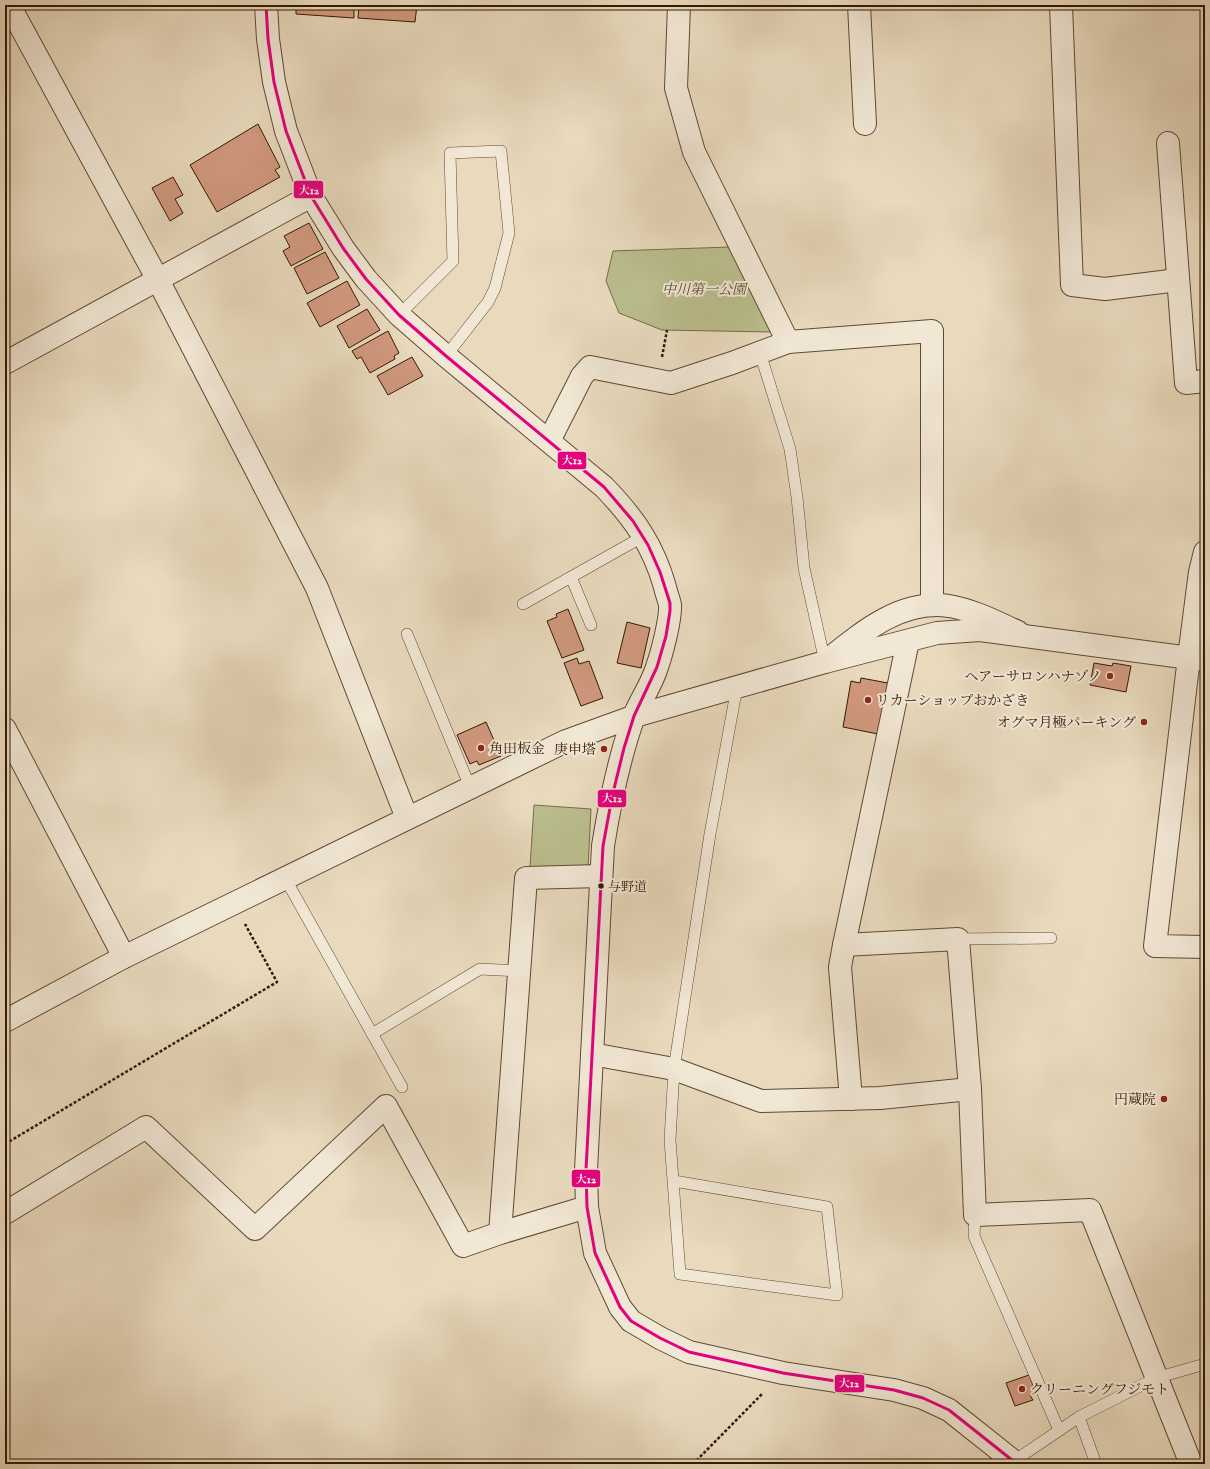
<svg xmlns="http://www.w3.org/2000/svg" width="1210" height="1469" font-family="'IM FELL English','Noto Serif JP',serif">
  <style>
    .green { fill: #bbbe8e; stroke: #766c47 }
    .building { fill: #d1997f; stroke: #321900 }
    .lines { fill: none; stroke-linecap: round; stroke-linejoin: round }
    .service-casing { stroke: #604930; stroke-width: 12 }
    .minor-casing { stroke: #604930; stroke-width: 24 }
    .tertiary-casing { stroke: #604930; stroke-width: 24 }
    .path { stroke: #321900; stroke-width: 2.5; stroke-dasharray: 3 2; stroke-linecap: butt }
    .service { stroke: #f1e7d5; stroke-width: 11 }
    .minor { stroke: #f1e7d5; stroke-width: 22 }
    .tertiary { stroke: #f1e7d5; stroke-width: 22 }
    .bus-1-casing { stroke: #f1e7d5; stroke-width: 6 }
    .bus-1 { stroke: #e5007d; stroke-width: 3 }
    .poi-dot { fill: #8f2418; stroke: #f1e7d5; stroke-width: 1.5 }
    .bus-dot { fill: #321900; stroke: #f1e7d5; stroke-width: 1.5 }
    .labels { text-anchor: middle; stroke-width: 4; stroke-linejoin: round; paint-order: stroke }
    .bus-label { font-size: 13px; fill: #321900; stroke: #f1e7d5; text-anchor: start }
    .park-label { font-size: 14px; font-style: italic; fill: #5b4b2b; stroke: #f1e7d5 }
    .poi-label { font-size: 14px; fill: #321900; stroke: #f1e7d5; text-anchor: end }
    .line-badge { stroke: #f1e7d5; stroke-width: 1.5 }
    .badge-label { font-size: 11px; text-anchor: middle; font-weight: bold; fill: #fff }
  </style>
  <rect width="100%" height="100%" fill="#e9dabe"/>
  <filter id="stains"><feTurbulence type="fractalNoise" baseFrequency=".005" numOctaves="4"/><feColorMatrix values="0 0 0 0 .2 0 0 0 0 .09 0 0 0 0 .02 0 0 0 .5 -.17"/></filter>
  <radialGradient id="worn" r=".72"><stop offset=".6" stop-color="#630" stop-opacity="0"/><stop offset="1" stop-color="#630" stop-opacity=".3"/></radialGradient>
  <g class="green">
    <polygon points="730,247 772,332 662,330 619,313 606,281 613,251"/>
    <polygon points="534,805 591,809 588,868 530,867"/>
  </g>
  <g class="building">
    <polygon points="296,5 354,5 354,18 296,14"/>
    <polygon points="359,5 417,5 415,22 358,18"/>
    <polygon points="258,124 280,167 275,170 280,177 217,212 190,165"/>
    <polygon points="173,177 183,195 175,199 183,213 170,221 152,188"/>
    <polygon points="309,223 323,249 291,266 283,251 290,247 284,236"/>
    <polygon points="325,252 339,278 307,294 294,268"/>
    <polygon points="347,281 360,305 320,327 307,303"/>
    <polygon points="367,309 380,330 349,348 337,326"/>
    <polygon points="388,331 399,353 394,356 395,359 370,373 361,357 357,359 352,351"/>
    <polygon points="412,357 423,376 388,395 377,376"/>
    <polygon points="568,609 584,650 562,658 547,621 557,617 556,614"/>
    <polygon points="627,622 650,628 641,668 617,663"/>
    <polygon points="577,658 579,664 589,661 603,698 581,706 564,663"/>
    <polygon points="1094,663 1112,666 1113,663 1131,666 1126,692 1090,685"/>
    <polygon points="861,678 888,683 878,734 843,727 851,681 860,683"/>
    <polygon points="486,722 501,756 479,765 477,761 470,764 457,735"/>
    <polygon points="1029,1375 1036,1393 1030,1395 1033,1400 1015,1406 1006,1383"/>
  </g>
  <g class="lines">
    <g class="service-casing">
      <g id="service">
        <polyline points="399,315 453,261 450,153 501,151 509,233 495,288 488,302 446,356"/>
        <polyline points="760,353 790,449 797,497 804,568 825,662"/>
        <polyline points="571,577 591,625"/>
        <polyline points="523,604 644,536"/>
        <polyline points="407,634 470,787"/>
        <polyline points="285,878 402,1087"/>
        <polyline points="958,939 1051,938"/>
        <polyline points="372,1034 480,969 519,971"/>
        <polyline points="674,1181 827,1207 837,1295 680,1274 670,1140 674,1069 710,834 737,687"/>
        <polyline points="975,1215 974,1236 1059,1430"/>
        <polyline points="1079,1417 1096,1464"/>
        <polyline points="1014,1461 1079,1417 1156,1378 1205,1364"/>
      </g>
    </g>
    <g class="minor-casing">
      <g id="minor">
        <polyline points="9,5 158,280 317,588 407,818"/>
        <polyline points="679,5 676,88 694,152 788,342"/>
        <polyline points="859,5 865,124"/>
        <polyline points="1061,5 1072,285 1105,289 1178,280"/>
        <polyline points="1168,143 1186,383 1205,381"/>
        <polyline points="5,363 311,196"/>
        <polyline points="549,441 582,376 590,367 671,383 732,363 788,342 932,331 932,604"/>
        <polyline points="1205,552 1200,572 1189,657 1155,946 1205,947"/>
        <polyline points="908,641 844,945 958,939 970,1089 975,1215 1090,1210 1191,1464"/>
        <path d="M825 662C860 634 900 599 949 606 973 610 996 622 1018 632"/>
        <polyline points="5,729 124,957"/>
        <polyline points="844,945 840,967 851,1099"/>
        <polyline points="592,1054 674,1069 761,1101 880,1098 970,1089"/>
        <polyline points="5,1213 146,1127 255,1229 386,1106 463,1246 500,1233 587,1207"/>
        <polyline points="500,1233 526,878 601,876"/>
      </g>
    </g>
    <g class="tertiary-casing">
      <g id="tertiary">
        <path d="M266 5 268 39 274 82 286 131 311 196 343 248 366 279 399 315 446 356 604 487C634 518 653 545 665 587 666 593 669 599 670 605 671 618 662 653 657 667 652 684 641 699 634 716 619 758 610 802 603 846L586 1170 587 1207 595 1253 620 1307 631 1321 660 1338 689 1352 783 1373 894 1390 923 1398 949 1410 1017 1464"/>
        <polyline points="5,1021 124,957 566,741 635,716 825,662 937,633 980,630 1205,660"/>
      </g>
    </g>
    <g class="path">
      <polyline points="662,357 667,330"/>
      <polyline points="5,1144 277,982 245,924"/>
      <polyline points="693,1464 763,1393"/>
    </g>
    <use href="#service" class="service"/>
    <use href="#minor" class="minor"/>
    <use href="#tertiary" class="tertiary"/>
    <g class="bus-1-casing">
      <polyline id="bus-1" points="266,5 268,39 274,82 286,131 311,196 343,248 366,279 399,315 446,356 604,487 633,521 648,545 660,572 670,603 670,611 666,636 657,667 634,716 624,748 612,797 603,846 586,1170 587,1207 595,1253 620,1307 631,1321 660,1338 689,1352 783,1373 894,1390 923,1398 949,1410 1017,1464"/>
    </g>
    <use href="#bus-1" class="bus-1"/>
  </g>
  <g class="poi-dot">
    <circle cx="1110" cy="676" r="4"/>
    <circle cx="868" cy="700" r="4"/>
    <circle cx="1144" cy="722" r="4"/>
    <circle cx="481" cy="748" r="4"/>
    <circle cx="604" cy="749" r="4"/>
    <circle cx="1164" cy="1099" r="4"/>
    <circle cx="1022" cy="1389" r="4"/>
  </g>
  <circle class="bus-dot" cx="601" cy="886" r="3.5"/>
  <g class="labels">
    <g class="bus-label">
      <text x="608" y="891">与野道</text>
    </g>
    <g class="park-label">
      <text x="704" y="294">中川第一公園</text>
    </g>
    <g class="poi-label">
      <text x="1102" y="681">ヘアーサロンハナゾノ</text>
      <text x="876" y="705" text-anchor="start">リカーショップおかざき</text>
      <text x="1136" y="727">オグマ月極パーキング</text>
      <text x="489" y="753" text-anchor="start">角田板金</text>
      <text x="596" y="754">庚申塔</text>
      <text x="1156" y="1104">円蔵院</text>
      <text x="1030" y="1394" text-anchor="start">クリーニングフジモト</text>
    </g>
  </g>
  <g class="line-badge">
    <rect x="293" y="180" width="31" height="19" rx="4" fill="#e5007d"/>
    <rect x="557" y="451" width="30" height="19" rx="4" fill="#e5007d"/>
    <rect x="597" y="789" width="30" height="19" rx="4" fill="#e5007d"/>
    <rect x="571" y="1169" width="30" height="19" rx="4" fill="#e5007d"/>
    <rect x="834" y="1374" width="31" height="19" rx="4" fill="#e5007d"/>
  </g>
  <g class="badge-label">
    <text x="309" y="194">大12</text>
    <text x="572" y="464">大12</text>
    <text x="612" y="802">大12</text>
    <text x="586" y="1183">大12</text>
    <text x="849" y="1387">大12</text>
  </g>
  <rect width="1210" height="1469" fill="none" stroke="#e9dabe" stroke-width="20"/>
  <rect x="6" y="6" width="1198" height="1457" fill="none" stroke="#321900" stroke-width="2"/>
  <rect x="10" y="10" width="1190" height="1449" fill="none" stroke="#321900"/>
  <rect width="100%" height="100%" filter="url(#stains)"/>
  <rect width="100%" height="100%" fill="url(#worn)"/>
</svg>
